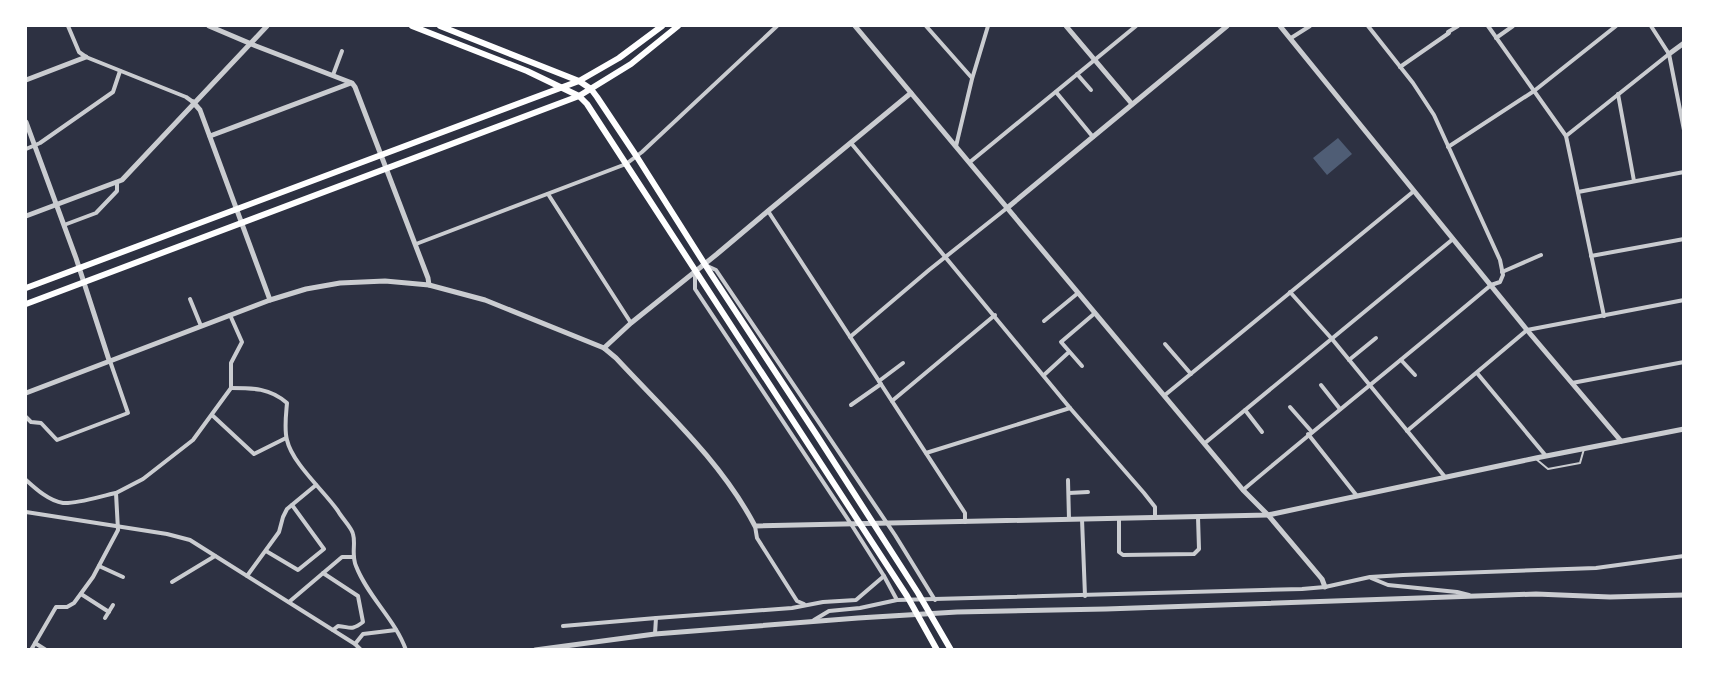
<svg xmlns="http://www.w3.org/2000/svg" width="1709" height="675" font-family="'Fira Sans Condensed',sans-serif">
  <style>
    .water { fill: #4f5d75 }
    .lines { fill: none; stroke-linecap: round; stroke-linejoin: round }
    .service { stroke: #caccd0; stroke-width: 2 }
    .minor { stroke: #caccd0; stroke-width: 4 }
    .tertiary { stroke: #caccd0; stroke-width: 5 }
    .primary { stroke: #fff; stroke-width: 6 }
  </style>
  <rect width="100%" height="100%" fill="#2d3142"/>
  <polygon class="water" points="1338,138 1352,154 1327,175 1313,158"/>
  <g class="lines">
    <polyline class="service" points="1536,459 1548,469 1580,463 1584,449"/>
    <g class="minor">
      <polyline points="68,26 79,52 86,57 186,97 193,102"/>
      <polyline points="926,26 972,78"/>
      <polyline points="1488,26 1566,136 1604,316"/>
      <polyline points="1651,26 1669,54 1684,130"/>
      <polyline points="1291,38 1310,26"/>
      <polyline points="1496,38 1513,26"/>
      <polyline points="1400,67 1449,33 1448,32 1458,26"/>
      <polyline points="1077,74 1091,90"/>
      <polyline points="333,75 342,51"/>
      <polyline points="1056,92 1093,137"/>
      <polyline points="1618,94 1634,181"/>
      <polyline points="1566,136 1669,54"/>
      <polyline points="851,143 1070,408 1144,493 1155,507 1155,518"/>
      <polyline points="956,146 972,79 988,26"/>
      <polyline points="1448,147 1534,91 1616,26"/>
      <polyline points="26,149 40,143 113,92 120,71"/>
      <polyline points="970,162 1136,26"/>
      <polyline points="1578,192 1684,172"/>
      <polyline points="548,194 631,323"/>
      <polyline points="768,211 965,513 965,522"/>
      <polyline points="64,225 96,213 117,191 117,183"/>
      <polyline points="416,244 626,164 642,152 777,26"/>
      <polyline points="1591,256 1684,239"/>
      <polyline points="705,265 716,270 895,535 935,600"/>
      <polyline points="695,272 695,289 851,524 884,576 897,600"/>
      <polyline points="1502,272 1541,255"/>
      <polyline points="1290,292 1332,339 1445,477"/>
      <polyline points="190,299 201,326"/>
      <polyline points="1044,321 1078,293"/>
      <polyline points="850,337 929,270 1007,208"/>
      <polyline points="1165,344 1191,374"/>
      <polyline points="1349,360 1376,338"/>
      <polyline points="1401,360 1415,375"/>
      <polyline points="1082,366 1061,342 1095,313"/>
      <polyline points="1477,373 1546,456"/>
      <polyline points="1044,375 1069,352"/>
      <polyline points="879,381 903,363"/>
      <polyline points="1572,383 1684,362"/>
      <polyline points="1321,385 1340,409"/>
      <path d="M231 388C253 388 270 388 287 403 286 415 284 429 287 440 292 463 324 491 338 511 341 517 352 528 353 534 356 544 351 554 356 566 368 597 395 619 406 650"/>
      <polyline points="1165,395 1414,191"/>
      <polyline points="892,401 995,315"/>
      <polyline points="851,405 881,384"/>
      <polyline points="1290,407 1312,432"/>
      <polyline points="1245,410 1262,432"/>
      <polyline points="212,415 254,454 286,438"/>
      <polyline points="26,417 31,422 41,423 57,440 128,413 110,361"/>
      <polyline points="1407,431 1527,330 1684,300"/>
      <polyline points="1308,434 1357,496"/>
      <polyline points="1205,443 1453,239"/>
      <polyline points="926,453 1070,408"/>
      <path d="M26 480C36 489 49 501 63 503 78 504 101 496 116 493"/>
      <polyline points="1068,480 1069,519"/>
      <path d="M1243 490C1325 421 1409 354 1491 285L1500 282 1503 275 1500 260 1434 115 1413 83 1368 26"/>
      <polyline points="1069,493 1088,492"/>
      <polyline points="26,512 167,534 190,540 355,644 361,650"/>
      <polyline points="1082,519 1085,596"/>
      <polyline points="1119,519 1119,552 1123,555 1194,554 1199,549 1198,517"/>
      <polyline points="755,526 757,538 797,601 804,604"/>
      <polyline points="266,551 298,570 324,549 292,505"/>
      <polyline points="99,566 123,577"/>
      <path d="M323 573 358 596 363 622C351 631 351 627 338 626L333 630"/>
      <polyline points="247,576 279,532 283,517 287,509 316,485"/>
      <polyline points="1371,578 1388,585 1457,592 1469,595"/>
      <polyline points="172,582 215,556"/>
      <polyline points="81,594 109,612"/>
      <polyline points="289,602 342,557 354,557"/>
      <polyline points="105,618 113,605"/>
      <polyline points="814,620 829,611 860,608 897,600 1302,589 1325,587 1370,577 1403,575 1596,568 1684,556"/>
      <polyline points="563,626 656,618 792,608 823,602 856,600 884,576"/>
      <polyline points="655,634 656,618"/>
      <polyline points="35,643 46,650"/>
      <polyline points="355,644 363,634 396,630"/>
      <polyline points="31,650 56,607 67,607 74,603 93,577 118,530 116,493 143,479 193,440 231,388 231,363 242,342 230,315"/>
    </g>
    <g class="tertiary">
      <polyline points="209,26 256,46 352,83 355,87 428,278 429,285"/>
      <polyline points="855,26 1243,490 1268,515 1322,579 1325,587"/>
      <polyline points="1066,26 1132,104"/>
      <polyline points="1280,26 1527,330 1621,441"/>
      <polyline points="1669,54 1684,43"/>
      <polyline points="26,80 86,57"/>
      <polyline points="193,102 200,110 270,300"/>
      <polyline points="26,122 76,258 109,360"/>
      <polyline points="210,136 351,83"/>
      <polyline points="1007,208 1227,26"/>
      <polyline points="26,216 122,180 267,26"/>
      <polyline points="604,348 631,323 717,254 768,211 911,93"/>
      <path d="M26 393 270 300 306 289 340 283 385 281 429 285 485 300 604 348 616 358C665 411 721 461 755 526L1268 515 1536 458 1684 429"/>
      <polyline points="535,650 655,634 858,618 957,612 1106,609 1536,594 1610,597 1684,595"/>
    </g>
    <g class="primary">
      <polyline points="412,26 527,71 579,96 587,104 907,596 937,650"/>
      <polyline points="440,26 579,81 591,89 597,97 637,157 711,274 816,434 918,593 951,650"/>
      <polyline points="26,288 579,81 619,58 662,26"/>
      <polyline points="26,304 579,96 631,64 678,26"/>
    </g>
  </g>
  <rect width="1709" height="675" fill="none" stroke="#ffffff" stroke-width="54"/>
</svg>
